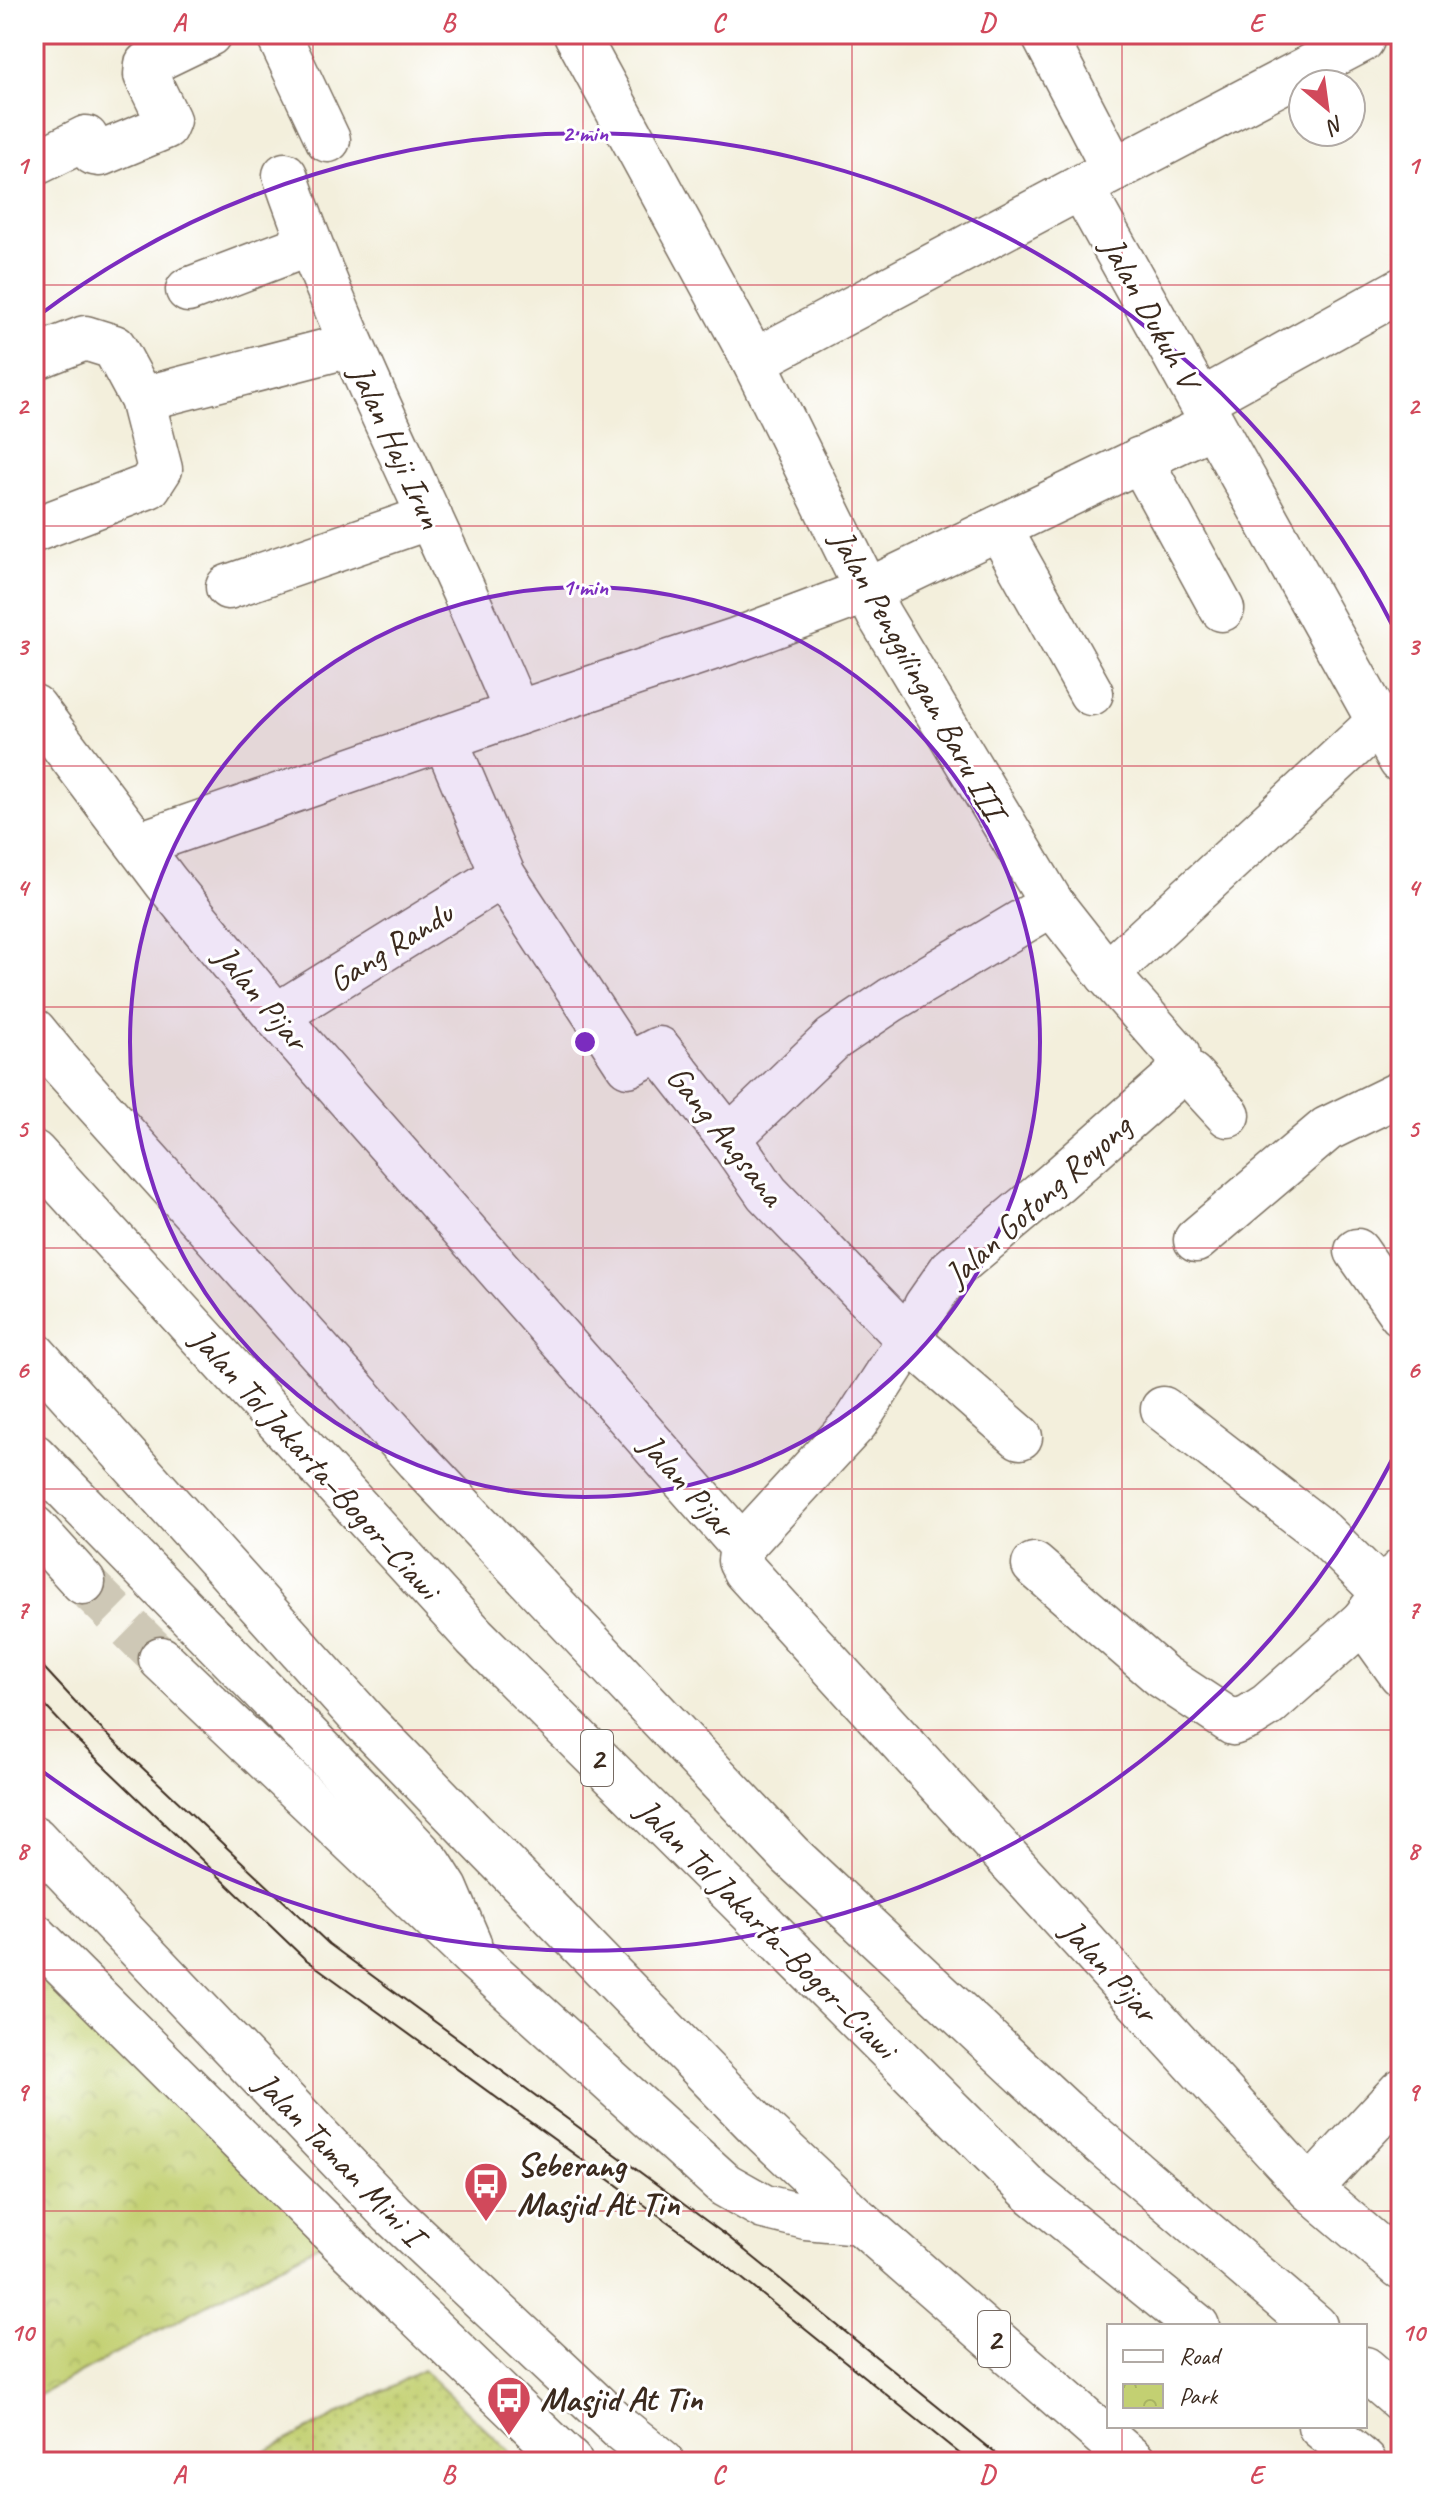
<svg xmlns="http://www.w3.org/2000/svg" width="1435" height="2496" font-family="Caveat,sans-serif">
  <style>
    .park { fill: url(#park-crowns); stroke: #7f7d48; stroke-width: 2 }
    .garden { fill: url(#garden-dots); stroke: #7f7d48; stroke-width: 2 }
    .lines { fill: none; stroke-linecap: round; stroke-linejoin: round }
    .highway-tunnel { stroke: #cec8b6; stroke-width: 44; stroke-dasharray: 44 22; stroke-linecap: butt }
    .street-casing { stroke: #7b6f60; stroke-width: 47 }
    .primary-casing { stroke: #7b6f60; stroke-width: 47 }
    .highway-casing { stroke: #7b6f60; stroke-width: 47 }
    .street { stroke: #fff; stroke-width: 44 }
    .primary { stroke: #fff; stroke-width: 44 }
    .highway { stroke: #fff; stroke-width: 44 }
    .tram { stroke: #3b2a1e; stroke-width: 2 }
    .grid { fill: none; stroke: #d1495b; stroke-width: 2; stroke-opacity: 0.55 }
    .ring { fill: none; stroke: #7b2cbf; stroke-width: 4 }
    .labels { text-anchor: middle; stroke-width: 6; stroke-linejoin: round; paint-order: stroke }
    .shield { fill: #fff; stroke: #766a62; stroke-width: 2 }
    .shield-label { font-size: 32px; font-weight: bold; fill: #3b2a1e }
    .street-label { font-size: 34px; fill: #3b2a1e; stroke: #fff }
    .poi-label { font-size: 34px; font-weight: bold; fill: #3b2a1e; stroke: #fff; text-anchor: start }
    .centre { fill: #7b2cbf; stroke: #fff; stroke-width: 4 }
    .ring-label { font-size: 24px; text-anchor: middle; font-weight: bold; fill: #7b2cbf; stroke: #fff; stroke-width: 6; stroke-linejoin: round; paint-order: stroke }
    .neatline { fill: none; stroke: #d1495b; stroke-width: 3 }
    .grid-label { font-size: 26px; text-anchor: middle; font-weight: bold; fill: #d1495b }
  </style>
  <defs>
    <pattern id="park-crowns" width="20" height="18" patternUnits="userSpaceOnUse" patternTransform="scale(2)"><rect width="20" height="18" fill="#c3d072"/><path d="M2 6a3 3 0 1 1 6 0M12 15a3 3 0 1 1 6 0" fill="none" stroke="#a8b362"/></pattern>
    <pattern id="garden-dots" width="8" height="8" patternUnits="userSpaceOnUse" patternTransform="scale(2)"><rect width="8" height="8" fill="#c3d072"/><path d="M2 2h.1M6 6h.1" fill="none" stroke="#a8b362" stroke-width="1.8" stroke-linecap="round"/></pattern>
  </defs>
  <rect width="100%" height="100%" fill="#fff"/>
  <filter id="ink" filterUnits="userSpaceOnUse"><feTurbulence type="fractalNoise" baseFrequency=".0125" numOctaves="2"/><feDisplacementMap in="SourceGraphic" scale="16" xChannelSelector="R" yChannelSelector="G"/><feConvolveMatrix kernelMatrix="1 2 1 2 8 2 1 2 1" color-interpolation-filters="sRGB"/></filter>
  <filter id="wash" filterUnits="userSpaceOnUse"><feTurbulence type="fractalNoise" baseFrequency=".006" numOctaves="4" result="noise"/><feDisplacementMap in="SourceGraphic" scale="32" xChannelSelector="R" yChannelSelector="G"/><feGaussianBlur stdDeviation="1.8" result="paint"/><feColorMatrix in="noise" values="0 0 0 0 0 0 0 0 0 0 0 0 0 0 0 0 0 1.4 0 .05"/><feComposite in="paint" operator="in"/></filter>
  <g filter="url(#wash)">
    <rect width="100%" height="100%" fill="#f3efdc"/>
    <polygon class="park" points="34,1945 325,2241 34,2398"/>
    <polygon class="garden" points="423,2370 520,2462 245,2462"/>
  </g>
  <g filter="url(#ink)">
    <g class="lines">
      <polyline class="highway-tunnel" points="83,1582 161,1659"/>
      <g class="street-casing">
        <g id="street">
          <polyline points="278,34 328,140"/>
          <polyline points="576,34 754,361 879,615 1052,904 1107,974 1177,1053 1179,1066 1174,1078 1056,1182 951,1270 926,1306 909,1340 856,1422 742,1546"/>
          <polyline points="1043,34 1114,170"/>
          <polyline points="34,164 86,138 94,153 100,154 165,127 168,120 146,75 147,64 209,34"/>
          <path d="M285 175C349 360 442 532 517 713"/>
          <polyline points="1081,187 1362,40 1359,34"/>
          <polyline points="188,290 309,244"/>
          <polyline points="34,358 85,338 114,347 142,399 160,469 149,486 34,530"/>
          <polyline points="754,361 1081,187 1401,761"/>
          <polyline points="142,399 351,345"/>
          <polyline points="1201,401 1401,290"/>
          <polyline points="1140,459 1222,609"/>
          <polyline points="999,528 1091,693"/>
          <polyline points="228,587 430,517"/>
          <polyline points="34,707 166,882 276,1016 742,1546 740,1561 745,1571 1310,2189 1401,2267"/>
          <polyline points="445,739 503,875 628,1065 659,1049 729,1138 767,1193 909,1340 1020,1437"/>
          <polyline points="139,844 517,713 736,640 867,591 1213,425"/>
          <polyline points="1107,974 1379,722"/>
          <polyline points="276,1016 503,875"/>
          <polyline points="1179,1066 1191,1075 1228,1115"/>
          <polyline points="729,1138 833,1039 891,1000 1052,904"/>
          <polyline points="1196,1240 1327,1129 1401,1093"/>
          <polyline points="1357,1251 1401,1314"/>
          <polyline points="1163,1409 1322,1532 1383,1592"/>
          <polyline points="1034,1565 1162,1676 1233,1723 1249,1717 1268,1705 1363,1621 1401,1571"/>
          <polyline points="1363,1621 1401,1674"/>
          <polyline points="1310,2189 1401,2091"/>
        </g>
      </g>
      <g class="primary-casing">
        <g id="primary">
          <polyline points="34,1838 392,2214 621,2429 662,2462"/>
          <polyline points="34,1935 349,2249 570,2462"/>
        </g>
      </g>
      <g class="highway-casing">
        <g id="highway">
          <polyline points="34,1031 61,1064 417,1460 790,1855 1064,2111 1315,2326"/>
          <polyline points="34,1153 475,1637 1031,2191 1197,2326"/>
          <polyline points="34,1354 365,1722 758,2126 860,2222 1134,2462"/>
          <polyline points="34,1456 373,1803 430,1864 446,1889 469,1943"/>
          <polyline points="34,1528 83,1582"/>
          <polyline points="161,1659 477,1960 725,2185 764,2207 806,2217 860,2222"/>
          <polyline points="1365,2369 1401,2400"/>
          <polyline points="1320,2426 1364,2462"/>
        </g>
      </g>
      <use href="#street" class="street"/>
      <use href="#primary" class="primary"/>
      <use href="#highway" class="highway"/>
      <g class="tram">
        <polyline points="34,1657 95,1723 329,1944 727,2236 1006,2462"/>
        <polyline points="34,1694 79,1742 304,1958 708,2251 970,2462"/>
      </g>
    </g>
  </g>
  <path class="grid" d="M313 34V2462M583 34V2462M852 34V2462M1122 34V2326M34 285H1401M34 526H1401M34 766H1401M34 1007H1401M34 1248H1401M34 1489H1401M34 1730H1401M34 1970H1401M34 2211H1401M1122 2426V2462"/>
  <circle cx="585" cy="1042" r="455" fill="#7b2cbf" fill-opacity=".12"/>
  <g class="ring">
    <circle cx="585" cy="1042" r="455"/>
    <path d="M1398 1448A909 909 0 0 1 38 1768M38 316A909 909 0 0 1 1398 636"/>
  </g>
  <defs>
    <g id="bus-pin" transform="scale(2.3)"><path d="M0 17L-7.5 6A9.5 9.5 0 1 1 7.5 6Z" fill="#d1495b" stroke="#fff"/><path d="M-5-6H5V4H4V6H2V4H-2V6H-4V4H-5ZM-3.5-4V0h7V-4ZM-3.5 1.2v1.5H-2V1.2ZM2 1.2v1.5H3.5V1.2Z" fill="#fff"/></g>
  </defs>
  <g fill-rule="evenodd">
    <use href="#bus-pin" x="486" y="2184"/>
    <use href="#bus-pin" x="509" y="2398"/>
  </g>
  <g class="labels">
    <g class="shield">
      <rect x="581" y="1730" width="32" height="56" rx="6"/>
      <rect x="978" y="2311" width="32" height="56" rx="6"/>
    </g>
    <g class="shield-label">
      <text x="597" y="1769">2</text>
      <text x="994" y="2350">2</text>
    </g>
    <g class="street-label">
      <text transform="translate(1151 312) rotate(61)" y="12">Jalan Dukuh V</text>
      <text transform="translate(397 446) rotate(65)" y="12">Jalan Haji Irun</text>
      <text transform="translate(919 674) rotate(61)" y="12">Jalan Penggilingan Baru III</text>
      <text transform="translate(390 946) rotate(-32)" y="12">Gang Randu</text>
      <text transform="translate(262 997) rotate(50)" y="12">Jalan Pijar</text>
      <text transform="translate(726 1135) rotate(52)" y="12">Gang Angsana</text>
      <text transform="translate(1037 1200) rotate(-42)" y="12">Jalan Gotong Royong</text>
      <text transform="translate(316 1463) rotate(48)" y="12">Jalan Tol Jakarta–Bogor–Ciawi</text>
      <text transform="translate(688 1485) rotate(49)" y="12">Jalan Pijar</text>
      <text transform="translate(767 1928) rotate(45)" y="12">Jalan Tol Jakarta–Bogor–Ciawi</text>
      <text transform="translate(1110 1970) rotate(48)" y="12">Jalan Pijar</text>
      <text transform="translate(340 2158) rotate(46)" y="12">Jalan Taman Mini I</text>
    </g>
    <g class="poi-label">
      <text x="517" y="2176">Seberang<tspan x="517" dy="39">Masjid At Tin</tspan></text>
      <text x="540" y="2410">Masjid At Tin</text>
    </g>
  </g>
  <circle cx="585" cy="1042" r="12" class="centre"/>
  <g class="ring-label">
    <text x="585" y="141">2 min</text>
    <text x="585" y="595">1 min</text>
  </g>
  <rect width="1435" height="2496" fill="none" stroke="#fff" stroke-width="88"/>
  <rect x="1107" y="2324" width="260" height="104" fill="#ffffff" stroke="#b1aaa5" stroke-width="2"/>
  <rect x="1123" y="2350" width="40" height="12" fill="#ffffff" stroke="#b1aaa5" stroke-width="2"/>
  <text x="1179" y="2364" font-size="24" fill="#3b2a1e">Road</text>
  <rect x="1123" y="2384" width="40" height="24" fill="url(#park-crowns)" stroke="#b1aaa5" stroke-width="2"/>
  <text x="1179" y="2404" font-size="24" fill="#3b2a1e">Park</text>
  <g transform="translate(1327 108) rotate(151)"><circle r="38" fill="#ffffff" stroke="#b1aaa5" stroke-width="2"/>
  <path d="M0-6L14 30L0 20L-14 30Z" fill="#d1495b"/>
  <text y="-12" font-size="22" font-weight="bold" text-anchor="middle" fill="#3b2a1e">N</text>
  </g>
  <rect x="44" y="44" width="1347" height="2408" class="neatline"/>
  <g class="grid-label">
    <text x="179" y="31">A</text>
    <text x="448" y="31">B</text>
    <text x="718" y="31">C</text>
    <text x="987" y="31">D</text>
    <text x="1256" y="31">E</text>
    <text x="22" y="174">1</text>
    <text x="1413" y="174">1</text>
    <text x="22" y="414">2</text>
    <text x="1413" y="414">2</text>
    <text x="22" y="655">3</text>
    <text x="1413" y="655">3</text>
    <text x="22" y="896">4</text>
    <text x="1413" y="896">4</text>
    <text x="22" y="1137">5</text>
    <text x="1413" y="1137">5</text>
    <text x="22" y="1378">6</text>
    <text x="1413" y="1378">6</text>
    <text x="22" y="1618">7</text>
    <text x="1413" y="1618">7</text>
    <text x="22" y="1859">8</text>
    <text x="1413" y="1859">8</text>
    <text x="22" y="2100">9</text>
    <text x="1413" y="2100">9</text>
    <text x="22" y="2341">10</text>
    <text x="1413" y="2341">10</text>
    <text x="179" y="2483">A</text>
    <text x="448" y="2483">B</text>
    <text x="718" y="2483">C</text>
    <text x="987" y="2483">D</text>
    <text x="1256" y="2483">E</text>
  </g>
</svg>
